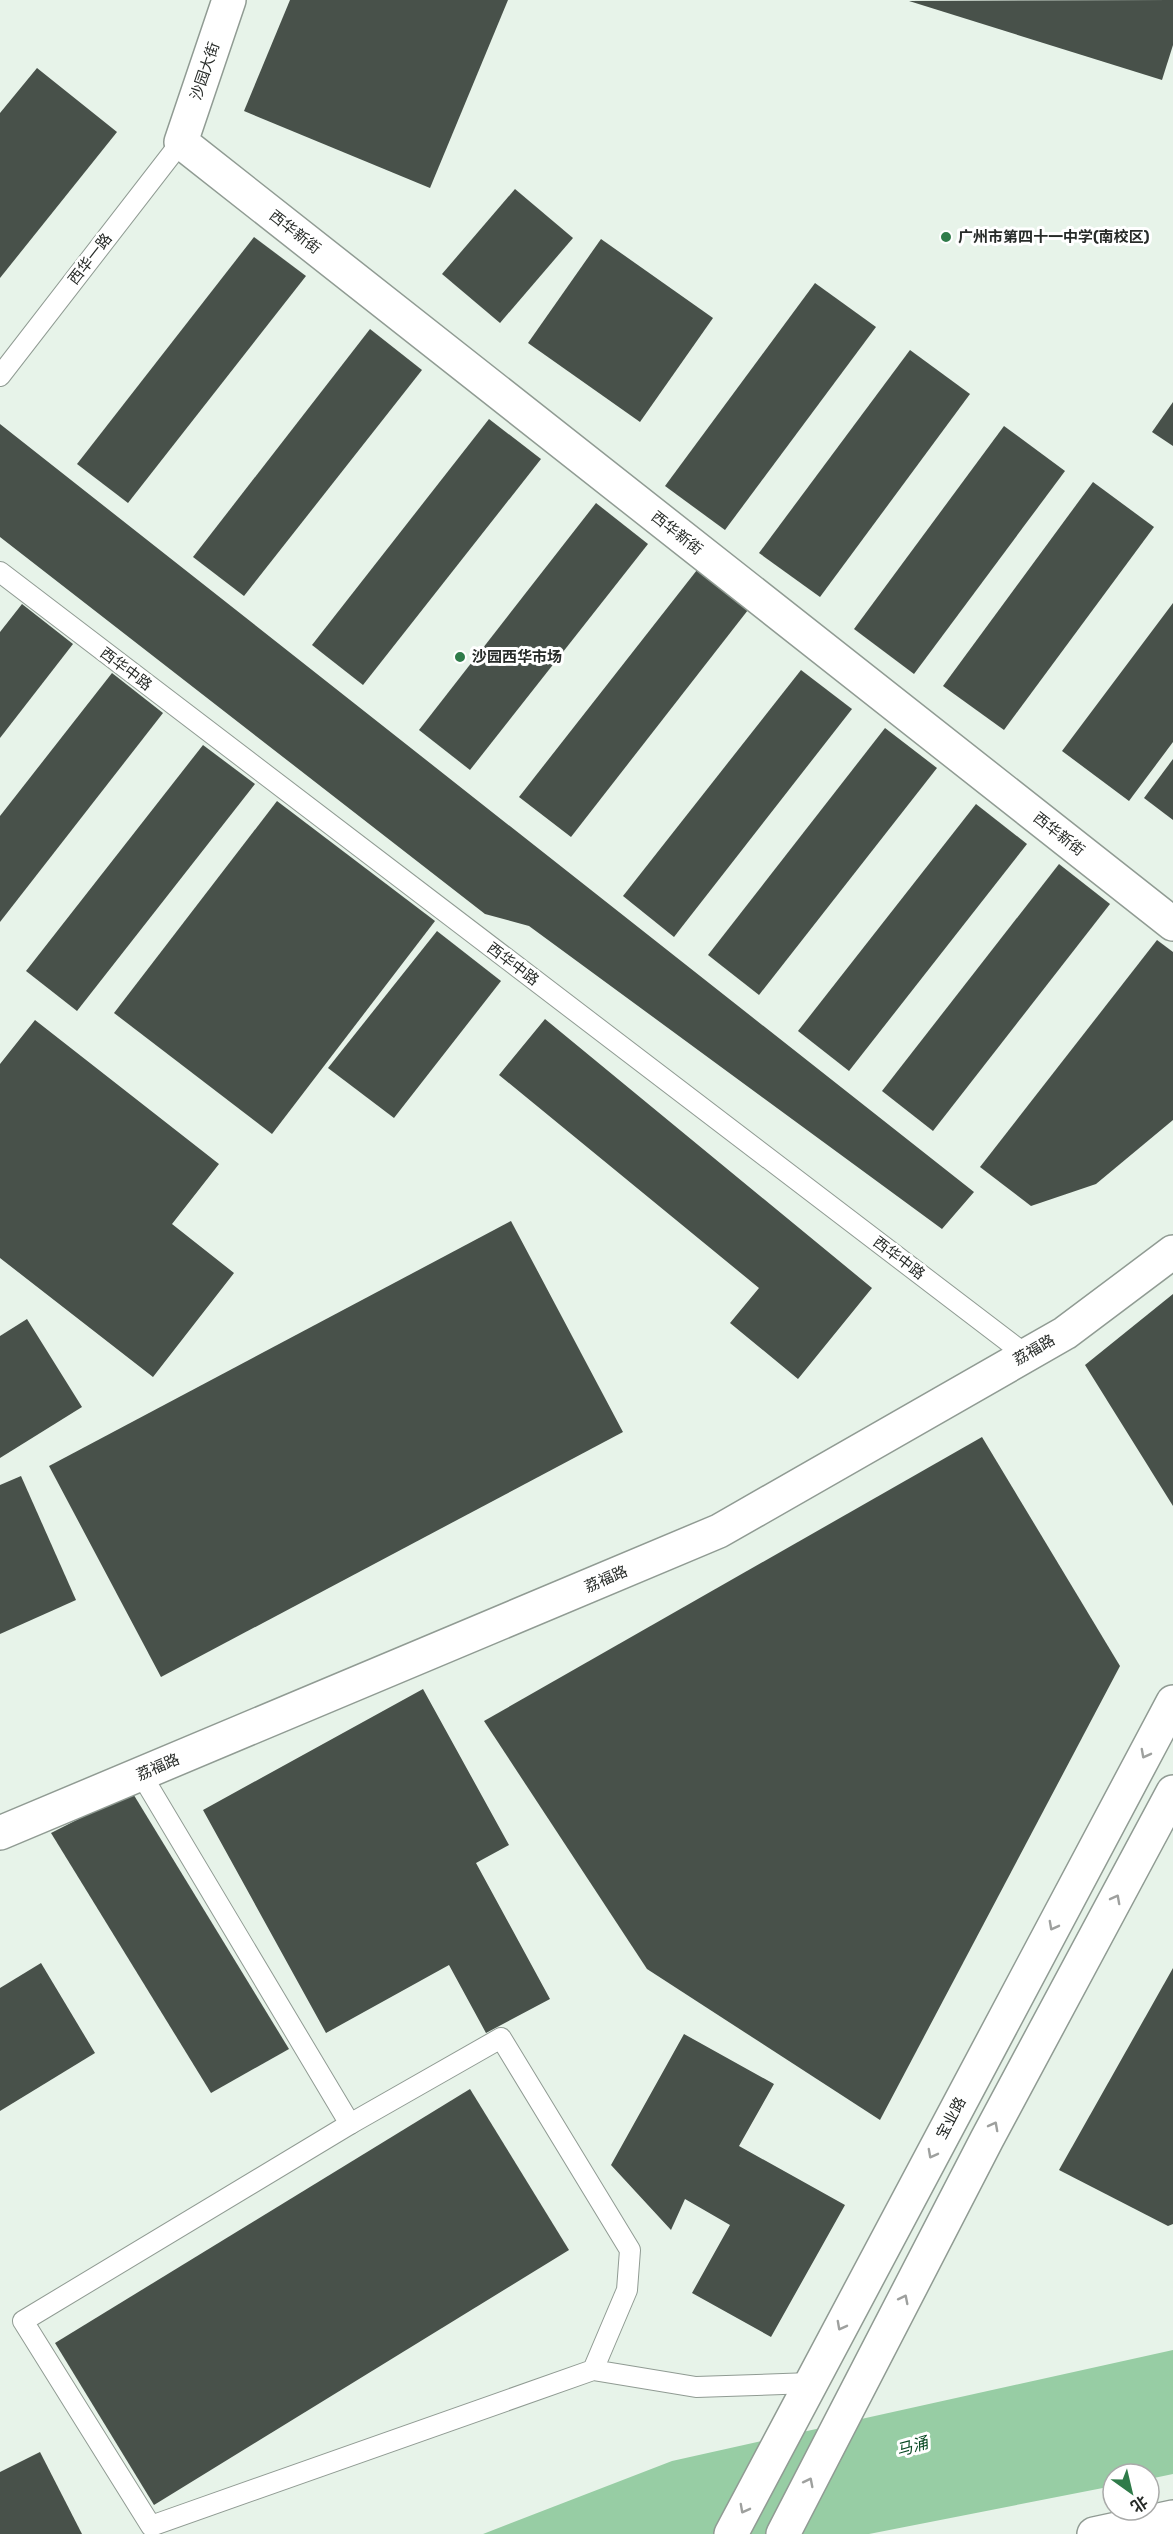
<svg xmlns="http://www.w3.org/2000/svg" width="1173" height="2534" font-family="Rubik,'Noto Sans SC',sans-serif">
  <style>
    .water { fill: #97cda4 }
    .building { fill: #48514a }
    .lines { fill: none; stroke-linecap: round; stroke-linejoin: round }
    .lane-casing { stroke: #909b93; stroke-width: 22 }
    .street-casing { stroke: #909b93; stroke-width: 36 }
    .secondary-casing { stroke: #909b93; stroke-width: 36 }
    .lane { stroke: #fff; stroke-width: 20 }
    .street { stroke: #fff; stroke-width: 33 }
    .secondary { stroke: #fff; stroke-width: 33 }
    .oneway { stroke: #9ea09e }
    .poi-dot { fill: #2f7b49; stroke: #fff; stroke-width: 2 }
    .labels { text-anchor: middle; stroke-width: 6; stroke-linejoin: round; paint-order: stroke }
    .street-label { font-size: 15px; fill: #272b28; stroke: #fff }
    .poi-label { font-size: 15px; font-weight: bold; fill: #272b28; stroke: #fff; text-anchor: start }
    .water-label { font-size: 16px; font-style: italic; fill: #084923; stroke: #fff }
  </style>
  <rect width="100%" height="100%" fill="#e7f3e9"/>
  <polygon class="water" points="1173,2350 1173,2474 1149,2479 1149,2474 1113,2474 1113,2486 869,2534 483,2534 672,2461"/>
  <g class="building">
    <polygon points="290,0 508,0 430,188 244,111"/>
    <polygon points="1173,0 1173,45 1162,80 909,1"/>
    <polygon points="37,68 117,132 0,278 0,113"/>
    <polygon points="515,189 573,238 500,323 442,274"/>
    <polygon points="254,237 306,276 128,503 77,464"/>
    <polygon points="601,239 713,318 640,422 528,343"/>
    <polygon points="815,283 876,327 725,530 665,486"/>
    <polygon points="370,329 422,370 244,596 193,557"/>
    <polygon points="910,350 970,394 820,597 759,553"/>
    <polygon points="1173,402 1173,446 1152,432"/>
    <polygon points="489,419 541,459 363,685 312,645"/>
    <polygon points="0,424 974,1192 942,1229 529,926 485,914 0,537"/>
    <polygon points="1004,426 1065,471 914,674 854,629"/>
    <polygon points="1093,482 1154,527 1004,730 943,686"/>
    <polygon points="596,503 648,544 470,770 419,730"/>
    <polygon points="697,570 748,610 571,837 519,797"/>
    <polygon points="1173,603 1173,742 1129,801 1062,751"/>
    <polygon points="22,604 73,644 0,738 0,632"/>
    <polygon points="801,670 852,709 674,937 623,896"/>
    <polygon points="112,673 163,713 0,922 0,816"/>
    <polygon points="885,728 937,768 759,995 708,955"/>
    <polygon points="203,745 255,784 77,1011 26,971"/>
    <polygon points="1173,759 1173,820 1144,798"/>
    <polygon points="277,801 435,921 272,1134 114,1013"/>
    <polygon points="976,804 1027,844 849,1071 798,1031"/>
    <polygon points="1059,864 1110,904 933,1131 882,1091"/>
    <polygon points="437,931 501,981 394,1118 328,1068"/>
    <polygon points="1157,940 1173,952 1173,1120 1096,1184 1031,1206 980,1167"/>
    <polygon points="545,1019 872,1288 798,1379 730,1323 759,1288 499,1075"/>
    <polygon points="35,1020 219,1164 172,1224 234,1273 153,1377 0,1258 0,1064"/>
    <polygon points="511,1221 623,1432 161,1677 49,1466"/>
    <polygon points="1173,1294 1173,1506 1085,1365"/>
    <polygon points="27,1319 82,1407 0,1458 0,1336"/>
    <polygon points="982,1437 1120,1666 880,2120 647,1969 484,1721"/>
    <polygon points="21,1476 76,1600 0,1634 0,1485"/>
    <polygon points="423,1689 509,1845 476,1863 550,1999 486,2033 449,1965 326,2033 203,1810"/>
    <polygon points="132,1792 289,2049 211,2093 51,1833"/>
    <polygon points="41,1963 95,2053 0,2111 0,1988"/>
    <polygon points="1173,1968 1173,2224 1168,2226 1059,2170"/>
    <polygon points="684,2034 774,2084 739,2146 845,2205 771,2337 692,2293 730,2225 685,2199 671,2230 611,2165"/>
    <polygon points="470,2089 569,2250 154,2505 55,2343"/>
    <polygon points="40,2452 82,2534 0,2534 0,2472"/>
  </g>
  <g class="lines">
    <g class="lane-casing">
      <g id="lane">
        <polyline points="0,376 181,142"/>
        <polyline points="0,572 1026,1355"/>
        <polyline points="141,1774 350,2124"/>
        <polyline points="593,2370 627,2290 630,2250 501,2038 350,2124 23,2321 151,2526 593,2370 696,2387 811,2383"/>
      </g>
    </g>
    <g class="street-casing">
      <g id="street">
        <polyline points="229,0 181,142 1173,924"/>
        <polyline points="0,1833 719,1531 1065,1333 1173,1252"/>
        <polyline points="1094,2534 1173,2517"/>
      </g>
    </g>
    <g class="secondary-casing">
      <g id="secondary">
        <polyline points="731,2534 1173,1702"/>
        <polyline points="783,2534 987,2139 1173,1792"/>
      </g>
    </g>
    <use href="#lane" class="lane"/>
    <use href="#street" class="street"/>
    <use href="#secondary" class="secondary"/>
  </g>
  <defs><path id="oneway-chevron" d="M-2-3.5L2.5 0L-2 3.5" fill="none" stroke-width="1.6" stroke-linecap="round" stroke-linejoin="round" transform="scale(1.5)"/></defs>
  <g class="oneway">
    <use href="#oneway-chevron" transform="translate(1145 1754) rotate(118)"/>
    <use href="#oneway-chevron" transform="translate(1116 1899) rotate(-62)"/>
    <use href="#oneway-chevron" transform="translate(1053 1926) rotate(118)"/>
    <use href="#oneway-chevron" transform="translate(994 2126) rotate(-62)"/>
    <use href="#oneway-chevron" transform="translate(932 2154) rotate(118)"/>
    <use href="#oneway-chevron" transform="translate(904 2299) rotate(-63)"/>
    <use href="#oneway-chevron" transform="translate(841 2326) rotate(118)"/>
    <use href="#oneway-chevron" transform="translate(809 2482) rotate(-63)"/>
    <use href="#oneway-chevron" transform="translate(744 2509) rotate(118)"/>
  </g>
  <g class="poi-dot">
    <circle cx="946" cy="237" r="6"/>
    <circle cx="460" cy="657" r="6"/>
  </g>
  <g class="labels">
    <g class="street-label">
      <text transform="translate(205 71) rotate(-71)" y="5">沙园大街</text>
      <text transform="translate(295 232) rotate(38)" y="5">西华新街</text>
      <text transform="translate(90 259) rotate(-52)" y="5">西华一路</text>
      <text transform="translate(677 533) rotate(38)" y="5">西华新街</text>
      <text transform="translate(126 669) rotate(37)" y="5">西华中路</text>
      <text transform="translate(1059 834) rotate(38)" y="5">西华新街</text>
      <text transform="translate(513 964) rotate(37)" y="5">西华中路</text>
      <text transform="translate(899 1258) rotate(37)" y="5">西华中路</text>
      <text transform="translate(1034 1350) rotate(-30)" y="5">荔福路</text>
      <text transform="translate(606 1579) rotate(-23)" y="5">荔福路</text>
      <text transform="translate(158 1767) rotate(-23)" y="5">荔福路</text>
      <text transform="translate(951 2118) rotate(-62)" y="5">宝业路</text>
    </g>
    <g class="poi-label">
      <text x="958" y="242">广州市第四十一中学(南校区)</text>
      <text x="472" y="662">沙园西华市场</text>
    </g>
    <g class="water-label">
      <text transform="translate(912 2446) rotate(-16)" y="6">马涌</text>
    </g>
  </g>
  <g transform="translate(1131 2492) rotate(146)"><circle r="28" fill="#ffffff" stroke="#a9aaa9" stroke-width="1.5"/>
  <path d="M0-4.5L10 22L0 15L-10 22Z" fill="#2f7b49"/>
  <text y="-9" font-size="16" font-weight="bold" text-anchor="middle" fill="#272b28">北</text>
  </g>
</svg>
